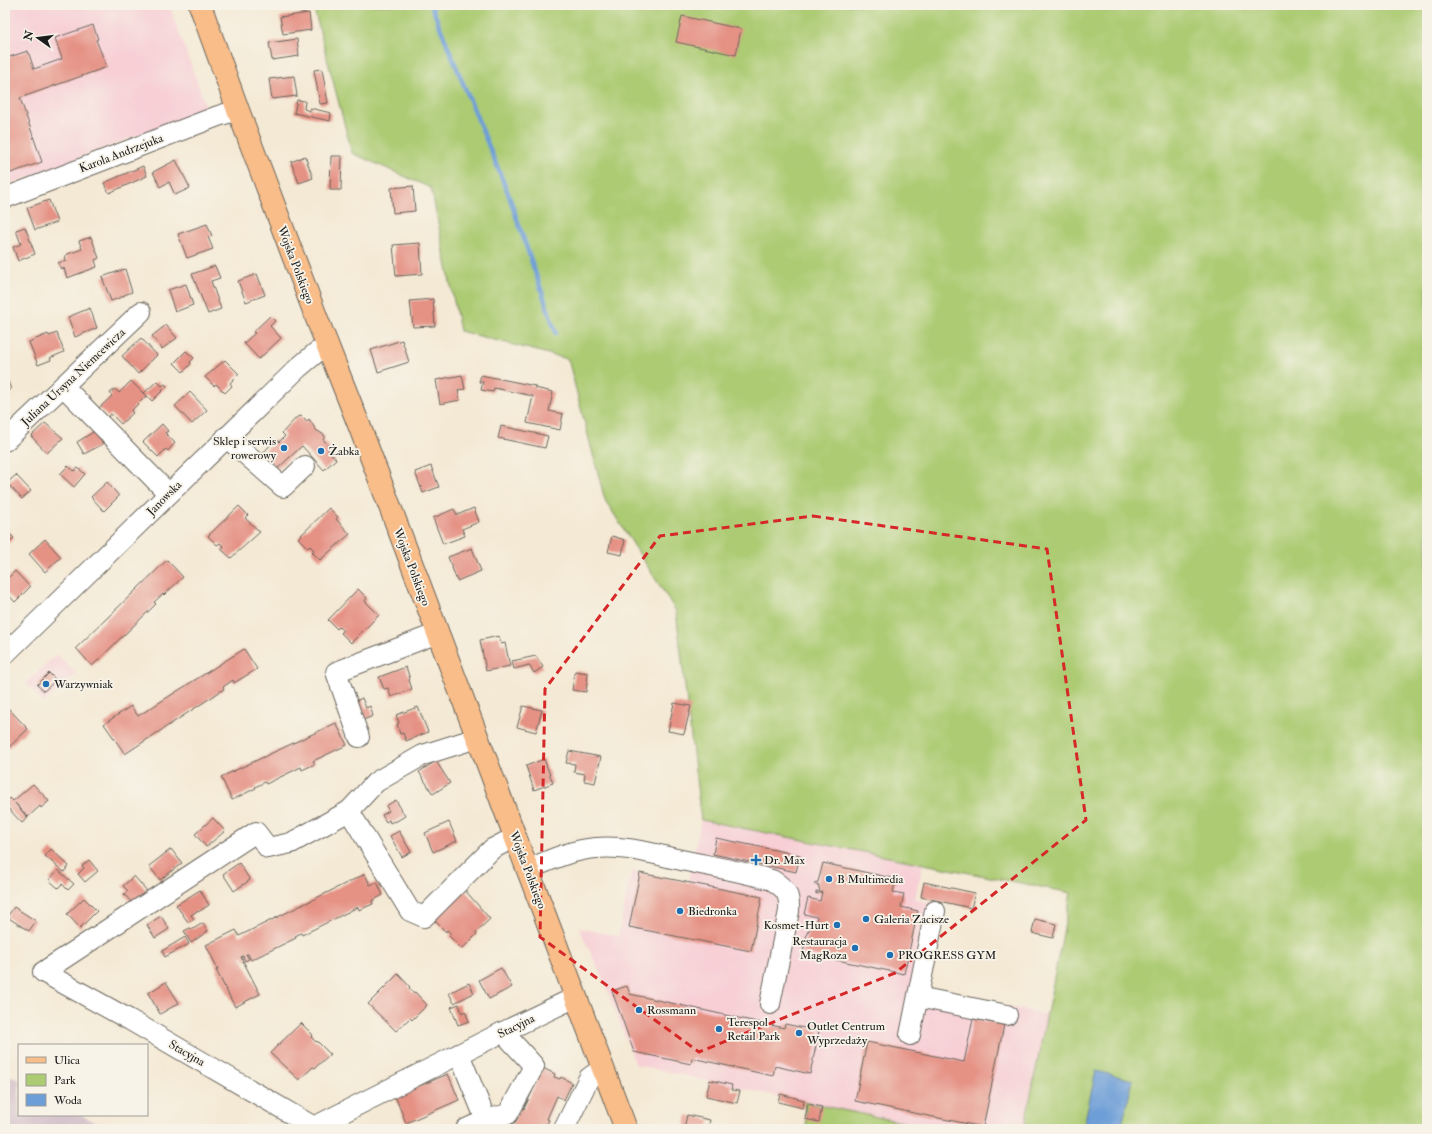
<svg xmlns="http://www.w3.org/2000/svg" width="1432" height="1134" font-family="'IM FELL Double Pica',serif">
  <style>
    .built { fill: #f7cfd5 }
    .industrial { fill: #d2bdc8 }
    .green { fill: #accb72; stroke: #647447 }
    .water { fill: #6d9ed7; stroke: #445d7a }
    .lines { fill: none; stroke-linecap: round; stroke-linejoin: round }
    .stream { stroke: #6d9ed7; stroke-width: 4.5 }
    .building { fill: #e59184 }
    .minor-casing { stroke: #68645c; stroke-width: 22 }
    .major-casing { stroke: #68645c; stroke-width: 24 }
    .minor { stroke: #fff; stroke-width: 20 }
    .major { stroke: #f8bd89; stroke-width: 22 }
    .rail-casing { stroke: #1c1c1c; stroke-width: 4.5 }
    .rail { stroke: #f7f3e8; stroke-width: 3; stroke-dasharray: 9; stroke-linecap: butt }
    .marked { fill: none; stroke: #d62828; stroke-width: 3; stroke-dasharray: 8 5; stroke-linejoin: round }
    .poi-dot { fill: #1f6fb2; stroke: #f7f3e8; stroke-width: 1.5 }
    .labels { text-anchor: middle; stroke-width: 3.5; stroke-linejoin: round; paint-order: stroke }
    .street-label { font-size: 12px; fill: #1c1c1c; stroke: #f7f3e8 }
    .poi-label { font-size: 12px; fill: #1c1c1c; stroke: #f7f3e8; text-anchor: start }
  </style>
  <rect width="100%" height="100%" fill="#f7f3e8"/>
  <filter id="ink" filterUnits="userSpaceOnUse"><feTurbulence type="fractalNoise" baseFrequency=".025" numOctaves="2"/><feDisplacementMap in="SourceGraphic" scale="8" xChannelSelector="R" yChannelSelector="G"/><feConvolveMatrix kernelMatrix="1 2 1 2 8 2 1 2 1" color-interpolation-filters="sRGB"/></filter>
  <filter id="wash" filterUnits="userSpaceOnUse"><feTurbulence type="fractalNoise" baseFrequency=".012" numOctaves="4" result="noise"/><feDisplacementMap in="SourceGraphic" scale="16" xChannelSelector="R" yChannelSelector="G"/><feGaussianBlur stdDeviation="0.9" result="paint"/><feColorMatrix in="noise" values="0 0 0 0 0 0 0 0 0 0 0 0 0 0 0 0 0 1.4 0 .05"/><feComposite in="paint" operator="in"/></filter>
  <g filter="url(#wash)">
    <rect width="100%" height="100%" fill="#f4e9d4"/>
    <g class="built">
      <polygon points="5,5 169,5 207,109 5,186"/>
      <polygon points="57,654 76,674 44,702 26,683"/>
      <polygon points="701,820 923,863 915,899 932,903 916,988 1047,1015 1024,1129 935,1129 804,1102 636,1065 603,979 579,928 618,936 632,871 688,882"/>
    </g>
    <polygon class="industrial" points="5,1073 19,1080 19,1115 81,1115 106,1129 5,1129"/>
    <g class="green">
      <polygon points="313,5 1427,5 1427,1129 1024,1129 1071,893 701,820 676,611 605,500 568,359 460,331 431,188 352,153"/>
      <polygon points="804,1102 935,1129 807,1129"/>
    </g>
    <polygon class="water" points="1096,1071 1133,1080 1121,1129 1083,1129"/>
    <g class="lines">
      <polyline class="stream" points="431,5 508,193 556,333"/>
    </g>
    <g id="blocks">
      <g class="building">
        <polygon points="309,13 311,30 283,34 280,17"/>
        <polygon points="682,16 741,29 736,55 676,42"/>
        <polygon points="93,25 98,39 96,40 107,67 20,98 42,162 8,174 7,170 5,171 5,72 10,70 6,58 28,51 34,69 62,59 55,38"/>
        <polygon points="297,39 299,56 272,60 269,43"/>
        <polygon points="322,69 328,103 320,104 314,70"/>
        <polygon points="294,76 297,96 272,99 269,79"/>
        <polygon points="297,100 305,101 304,109 310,111 310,108 331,113 330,121 294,113"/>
        <polygon points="305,156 313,178 299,183 291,162"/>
        <polygon points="331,156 342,156 341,190 330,190"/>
        <polygon points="176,160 190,188 175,195 169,182 160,187 153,172"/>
        <polygon points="143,166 147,176 109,193 104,183"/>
        <polygon points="413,186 415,211 393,213 391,188"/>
        <polygon points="49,200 57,222 35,230 27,208"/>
        <polygon points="207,224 212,236 208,237 213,249 187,258 178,234"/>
        <polygon points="25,227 35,254 18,261 13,247 21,244 16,230"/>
        <polygon points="91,237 99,258 95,260 97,267 67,278 64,268 61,269 58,263 66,260 65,255 82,249 79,241"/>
        <polygon points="420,243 422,274 396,276 393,245"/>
        <polygon points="215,266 220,278 211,281 221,309 208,314 192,274"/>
        <polygon points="125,269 132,292 124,295 124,296 111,301 102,277"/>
        <polygon points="257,274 265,295 246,302 238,281"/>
        <polygon points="186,284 193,305 175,312 168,290"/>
        <polygon points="433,299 435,326 413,327 410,301"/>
        <polygon points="90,308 97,328 75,337 68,317"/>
        <polygon points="270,316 275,321 270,326 281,338 259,359 244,343 255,333 253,332"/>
        <polygon points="166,325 177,338 162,349 152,336"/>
        <polygon points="57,333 64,352 50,358 51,360 38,365 29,342 48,334 49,336"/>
        <polygon points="141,338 157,355 138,374 122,356"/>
        <polygon points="402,340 409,362 378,372 371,350"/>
        <polygon points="186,351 194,358 190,362 191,364 183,372 174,363"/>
        <polygon points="225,360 239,374 230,383 232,386 225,393 216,384 214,386 205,377"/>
        <polygon points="5,374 11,389 5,392"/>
        <polygon points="462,375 465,389 458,390 460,400 440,404 436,380"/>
        <polygon points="481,375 535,386 535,388 553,392 549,411 563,414 560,430 527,423 533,396 494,388 493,392 481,390 483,382 479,382"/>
        <polygon points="131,381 146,396 131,411 133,413 121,424 111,414 108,417 99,408 112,396 110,393 115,389 119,393"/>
        <polygon points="157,381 162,386 165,384 167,386 152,401 144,393"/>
        <polygon points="190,392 207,410 192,424 175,406"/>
        <polygon points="301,416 307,422 309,419 316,430 324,435 325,437 323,439 330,448 328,450 336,459 324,470 302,446 277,469 262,454 276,439 279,442 285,436 282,433 297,417"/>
        <polygon points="45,423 63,438 47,453 31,436"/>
        <polygon points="162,424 168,431 165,433 175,443 168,451 166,449 158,457 143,442"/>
        <polygon points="501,426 548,436 545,448 498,438"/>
        <polygon points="95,431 103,444 84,454 77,442"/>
        <polygon points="68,466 74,471 78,468 85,474 74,487 60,474"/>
        <polygon points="431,466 439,487 423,493 415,472"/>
        <polygon points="16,475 31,491 22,499 7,483"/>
        <polygon points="107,482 119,496 104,511 91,497"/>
        <polygon points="239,506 248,515 245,518 260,532 231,558 221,549 224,547 220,543 217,545 208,536"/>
        <polygon points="329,508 338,517 336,519 350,534 320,560 312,552 314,550 310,546 308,548 298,538"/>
        <polygon points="474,508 479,522 462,529 465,536 443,544 433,518 454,509 457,515"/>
        <polygon points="5,529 14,538 5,546"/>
        <polygon points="612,536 625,540 622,555 608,552"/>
        <polygon points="45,539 61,557 45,572 29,554"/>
        <polygon points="472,548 481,571 457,581 448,557"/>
        <polygon points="167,560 183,577 164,595 163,594 154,602 156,604 92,666 76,648"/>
        <polygon points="15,571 30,587 15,602 5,591 5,581"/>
        <polygon points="358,589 367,598 365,601 379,615 351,643 341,633 343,631 339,627 337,629 328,620"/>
        <polygon points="499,636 501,644 505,643 510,666 486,671 480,640"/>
        <polygon points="244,649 257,669 234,683 233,680 223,687 224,689 125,754 104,724 131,706 138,716"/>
        <polygon points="536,656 543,667 534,673 529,665 514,669 512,661"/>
        <polygon points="406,667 410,679 409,680 412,689 391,697 388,688 384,689 379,677"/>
        <polygon points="575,671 588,673 586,692 572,690"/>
        <polygon points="49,673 56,680 44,691 37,685"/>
        <polygon points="362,698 366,708 370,706 373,716 361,721 354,702"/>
        <polygon points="674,703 691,706 684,734 668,731"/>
        <polygon points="523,706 542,710 536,732 517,727"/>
        <polygon points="7,707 28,729 5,751 5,709"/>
        <polygon points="418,707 428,732 406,741 403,733 400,734 397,724 399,723 396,715"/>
        <polygon points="336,723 347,745 313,761 315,764 302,770 301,767 266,784 265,782 255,787 256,788 232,800 221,777"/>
        <polygon points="569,751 601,757 595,783 584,781 585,774 574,772 575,764 566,763"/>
        <polygon points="544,759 553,783 534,790 526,766"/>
        <polygon points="436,761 450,783 433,794 419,772"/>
        <polygon points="33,784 49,801 41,808 40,806 28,817 15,803 28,818 22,823 5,805 5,803 10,798 13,801"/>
        <polygon points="396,800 405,816 395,822 394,821 390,823 389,820 386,822 382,815 389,811 386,806"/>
        <polygon points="213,818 225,831 206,847 195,834"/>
        <polygon points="449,822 457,841 433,852 425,833"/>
        <polygon points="399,831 411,852 402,857 390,836"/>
        <polygon points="716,838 800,855 796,872 713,854"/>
        <polygon points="51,849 69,866 64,872 45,856"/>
        <polygon points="171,849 182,863 160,880 149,866"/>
        <polygon points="89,860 98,871 85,882 78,874 84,868 82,866"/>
        <polygon points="239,863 250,880 234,891 223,874"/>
        <polygon points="823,863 896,879 893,892 904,894 901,907 918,911 904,974 803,953 807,933 812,925 809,923 810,922 815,925 817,917 804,914 808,898 820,901 822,892 816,894 816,892 820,891 818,884 815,885 814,883 818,882"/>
        <polygon points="58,870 74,884 68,890 62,884 58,888 49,880"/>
        <polygon points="640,873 762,897 751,951 629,927"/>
        <polygon points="365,874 370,885 377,882 383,895 372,901 373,904 359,910 358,907 302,935 301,933 295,936 296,938 251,960 248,954 246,954 249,959 245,961 243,956 241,957 260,994 235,1007 216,970 218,969 206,945 236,930 239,936"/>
        <polygon points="134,876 147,891 132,903 124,894 128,891 123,886"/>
        <polygon points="924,882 975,893 971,908 921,897"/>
        <polygon points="464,889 490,919 476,932 477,934 462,949 449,936 451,934 447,930 446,932 433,919"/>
        <polygon points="200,890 209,905 198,912 197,911 191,915 194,919 188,922 176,905"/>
        <polygon points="84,898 97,911 80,928 67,914"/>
        <polygon points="14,907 36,921 29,931 7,917"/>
        <polygon points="161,916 169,929 155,938 147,925"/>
        <polygon points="1035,919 1056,924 1053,938 1032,933"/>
        <polygon points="203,923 208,931 191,943 184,931 190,928 193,929"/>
        <polygon points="185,937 189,944 165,957 162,951"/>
        <polygon points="501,968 512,987 489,999 479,980"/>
        <polygon points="398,974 410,987 409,988 413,993 415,992 427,1005 412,1020 410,1018 396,1031 368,1004"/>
        <polygon points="166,982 179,1003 160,1014 148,993"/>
        <polygon points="469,983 474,993 454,1003 449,993"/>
        <polygon points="627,986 630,994 784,1028 785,1024 819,1031 810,1074 775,1066 773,1076 692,1058 691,1064 634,1052 612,991"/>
        <polygon points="459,1004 462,1013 465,1011 469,1021 458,1025 451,1007"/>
        <polygon points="973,1019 1004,1025 983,1127 855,1101 867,1042 964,1062"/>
        <polygon points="301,1023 313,1035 311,1037 316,1042 317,1041 330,1054 315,1068 313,1067 299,1080 270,1053"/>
        <polygon points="543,1068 555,1074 554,1077 560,1079 561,1077 572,1083 564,1100 557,1096 547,1119 549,1120 545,1129 527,1129 525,1128 520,1129 512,1125 520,1107 524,1109"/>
        <polygon points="448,1074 459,1100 406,1123 395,1096"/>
        <polygon points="710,1080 732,1085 731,1090 740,1091 737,1103 706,1096"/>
        <polygon points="780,1094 804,1100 803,1108 778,1102"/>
        <polygon points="808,1104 822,1107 819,1122 805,1119"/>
        <polygon points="687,1115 710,1120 708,1129 684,1129"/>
      </g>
    </g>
  </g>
  <g filter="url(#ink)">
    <use href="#blocks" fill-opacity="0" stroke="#68645c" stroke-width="1"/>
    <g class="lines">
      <g class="minor-casing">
        <g id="minor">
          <polyline points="5,198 218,116 238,110"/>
          <polyline points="63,386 168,493"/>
          <polyline points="226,437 283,487 305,466"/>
          <polyline points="5,441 141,312"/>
          <polyline points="5,654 298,368 317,352 328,347"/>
          <polyline points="359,737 336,672 438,633"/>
          <polyline points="349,811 376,782 423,755 477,738"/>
          <polyline points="515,837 492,849 424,917 410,911 349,811 291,843 268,848 256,832 43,972 130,1020 314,1127 503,1032 576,997"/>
          <path d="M527 870C550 860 571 850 596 848 626 845 657 855 686 861 715 867 744 872 772 880 786 889 790 894 789 911L770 1004"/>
          <polyline points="918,997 1007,1015"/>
          <polyline points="910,1035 935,911"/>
          <polyline points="459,1054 486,1120"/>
          <polyline points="466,1129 486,1120 508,1114 534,1066 503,1032"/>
          <polyline points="564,1129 589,1078 603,1068"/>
        </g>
      </g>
      <g class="major-casing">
        <polyline id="major" points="200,5 238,110 317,319 359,425 626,1129"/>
      </g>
      <use href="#minor" class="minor"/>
      <use href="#major" class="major"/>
      <g class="rail-casing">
        <polyline id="rail" points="5,1128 7,1129"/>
      </g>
      <use href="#rail" class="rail"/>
    </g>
  </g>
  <path class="marked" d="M813 516 1047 549 1086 820 895 973 699 1052 540 937 545 689 660 536Z"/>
  <g class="poi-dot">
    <circle cx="284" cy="448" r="4"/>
    <circle cx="321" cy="451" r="4"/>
    <circle cx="46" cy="684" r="4"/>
    <path d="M754 854h4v4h4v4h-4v4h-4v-4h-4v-4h4z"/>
    <circle cx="829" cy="879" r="4"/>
    <circle cx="680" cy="911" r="4"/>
    <circle cx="866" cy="919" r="4"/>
    <circle cx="837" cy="925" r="4"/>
    <circle cx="855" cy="948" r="4"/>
    <circle cx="890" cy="955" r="4"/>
    <circle cx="639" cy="1010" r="4"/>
    <circle cx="719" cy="1029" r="4"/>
    <circle cx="799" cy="1033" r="4"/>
  </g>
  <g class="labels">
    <g class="street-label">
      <text transform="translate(121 153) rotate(-21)" y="4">Karola Andrzejuka</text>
      <text transform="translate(296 265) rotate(69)" y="4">Wojska Polskiego</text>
      <text transform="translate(73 377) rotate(-43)" y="4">Juliana Ursyna Niemcewicza</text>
      <text transform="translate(164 498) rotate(-45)" y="4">Janowska</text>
      <text transform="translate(412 567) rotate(69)" y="4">Wojska Polskiego</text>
      <text transform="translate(528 870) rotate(69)" y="4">Wojska Polskiego</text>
      <text transform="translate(516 1026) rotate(-26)" y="4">Stacyjna</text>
      <text transform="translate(187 1053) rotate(30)" y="4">Stacyjna</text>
    </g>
    <g class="poi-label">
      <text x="276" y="445" text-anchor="end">Sklep i serwis<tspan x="276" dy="14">rowerowy</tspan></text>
      <text x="329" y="455">Żabka</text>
      <text x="54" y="688">Warzywniak</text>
      <text x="764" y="864">Dr. Max</text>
      <text x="837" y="883">B Multimedia</text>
      <text x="688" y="915">Biedronka</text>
      <text x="874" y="923">Galeria Zacisze</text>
      <text x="829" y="929" text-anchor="end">Kosmet-Hurt</text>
      <text x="847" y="945" text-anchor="end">Restauracja<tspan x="847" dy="14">MagRoza</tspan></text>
      <text x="898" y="959">PROGRESS GYM</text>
      <text x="647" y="1014">Rossmann</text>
      <text x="727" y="1026">Terespol<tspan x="727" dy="14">Retail Park</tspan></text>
      <text x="807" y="1030">Outlet Centrum<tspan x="807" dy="14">Wyprzedaży</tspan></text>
    </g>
  </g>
  <rect width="1432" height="1134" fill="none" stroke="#f7f3e8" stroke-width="20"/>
  <rect x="18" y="1044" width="130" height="72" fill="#f7f3e8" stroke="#9f9d96"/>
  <rect x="26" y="1057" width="20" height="6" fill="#f8bd89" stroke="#9f9d96"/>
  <text x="54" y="1064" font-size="12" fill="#1c1c1c">Ulica</text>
  <rect x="26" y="1074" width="20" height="12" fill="#accb72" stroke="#9f9d96"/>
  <text x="54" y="1084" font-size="12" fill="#1c1c1c">Park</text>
  <rect x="26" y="1094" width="20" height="12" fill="#6d9ed7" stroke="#9f9d96"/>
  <text x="54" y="1104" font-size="12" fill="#1c1c1c">Woda</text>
  <g transform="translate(38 38) rotate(284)" stroke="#f7f3e8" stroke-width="3" paint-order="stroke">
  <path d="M0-3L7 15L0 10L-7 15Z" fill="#1c1c1c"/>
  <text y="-6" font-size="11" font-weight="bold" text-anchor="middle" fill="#1c1c1c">N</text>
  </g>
</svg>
